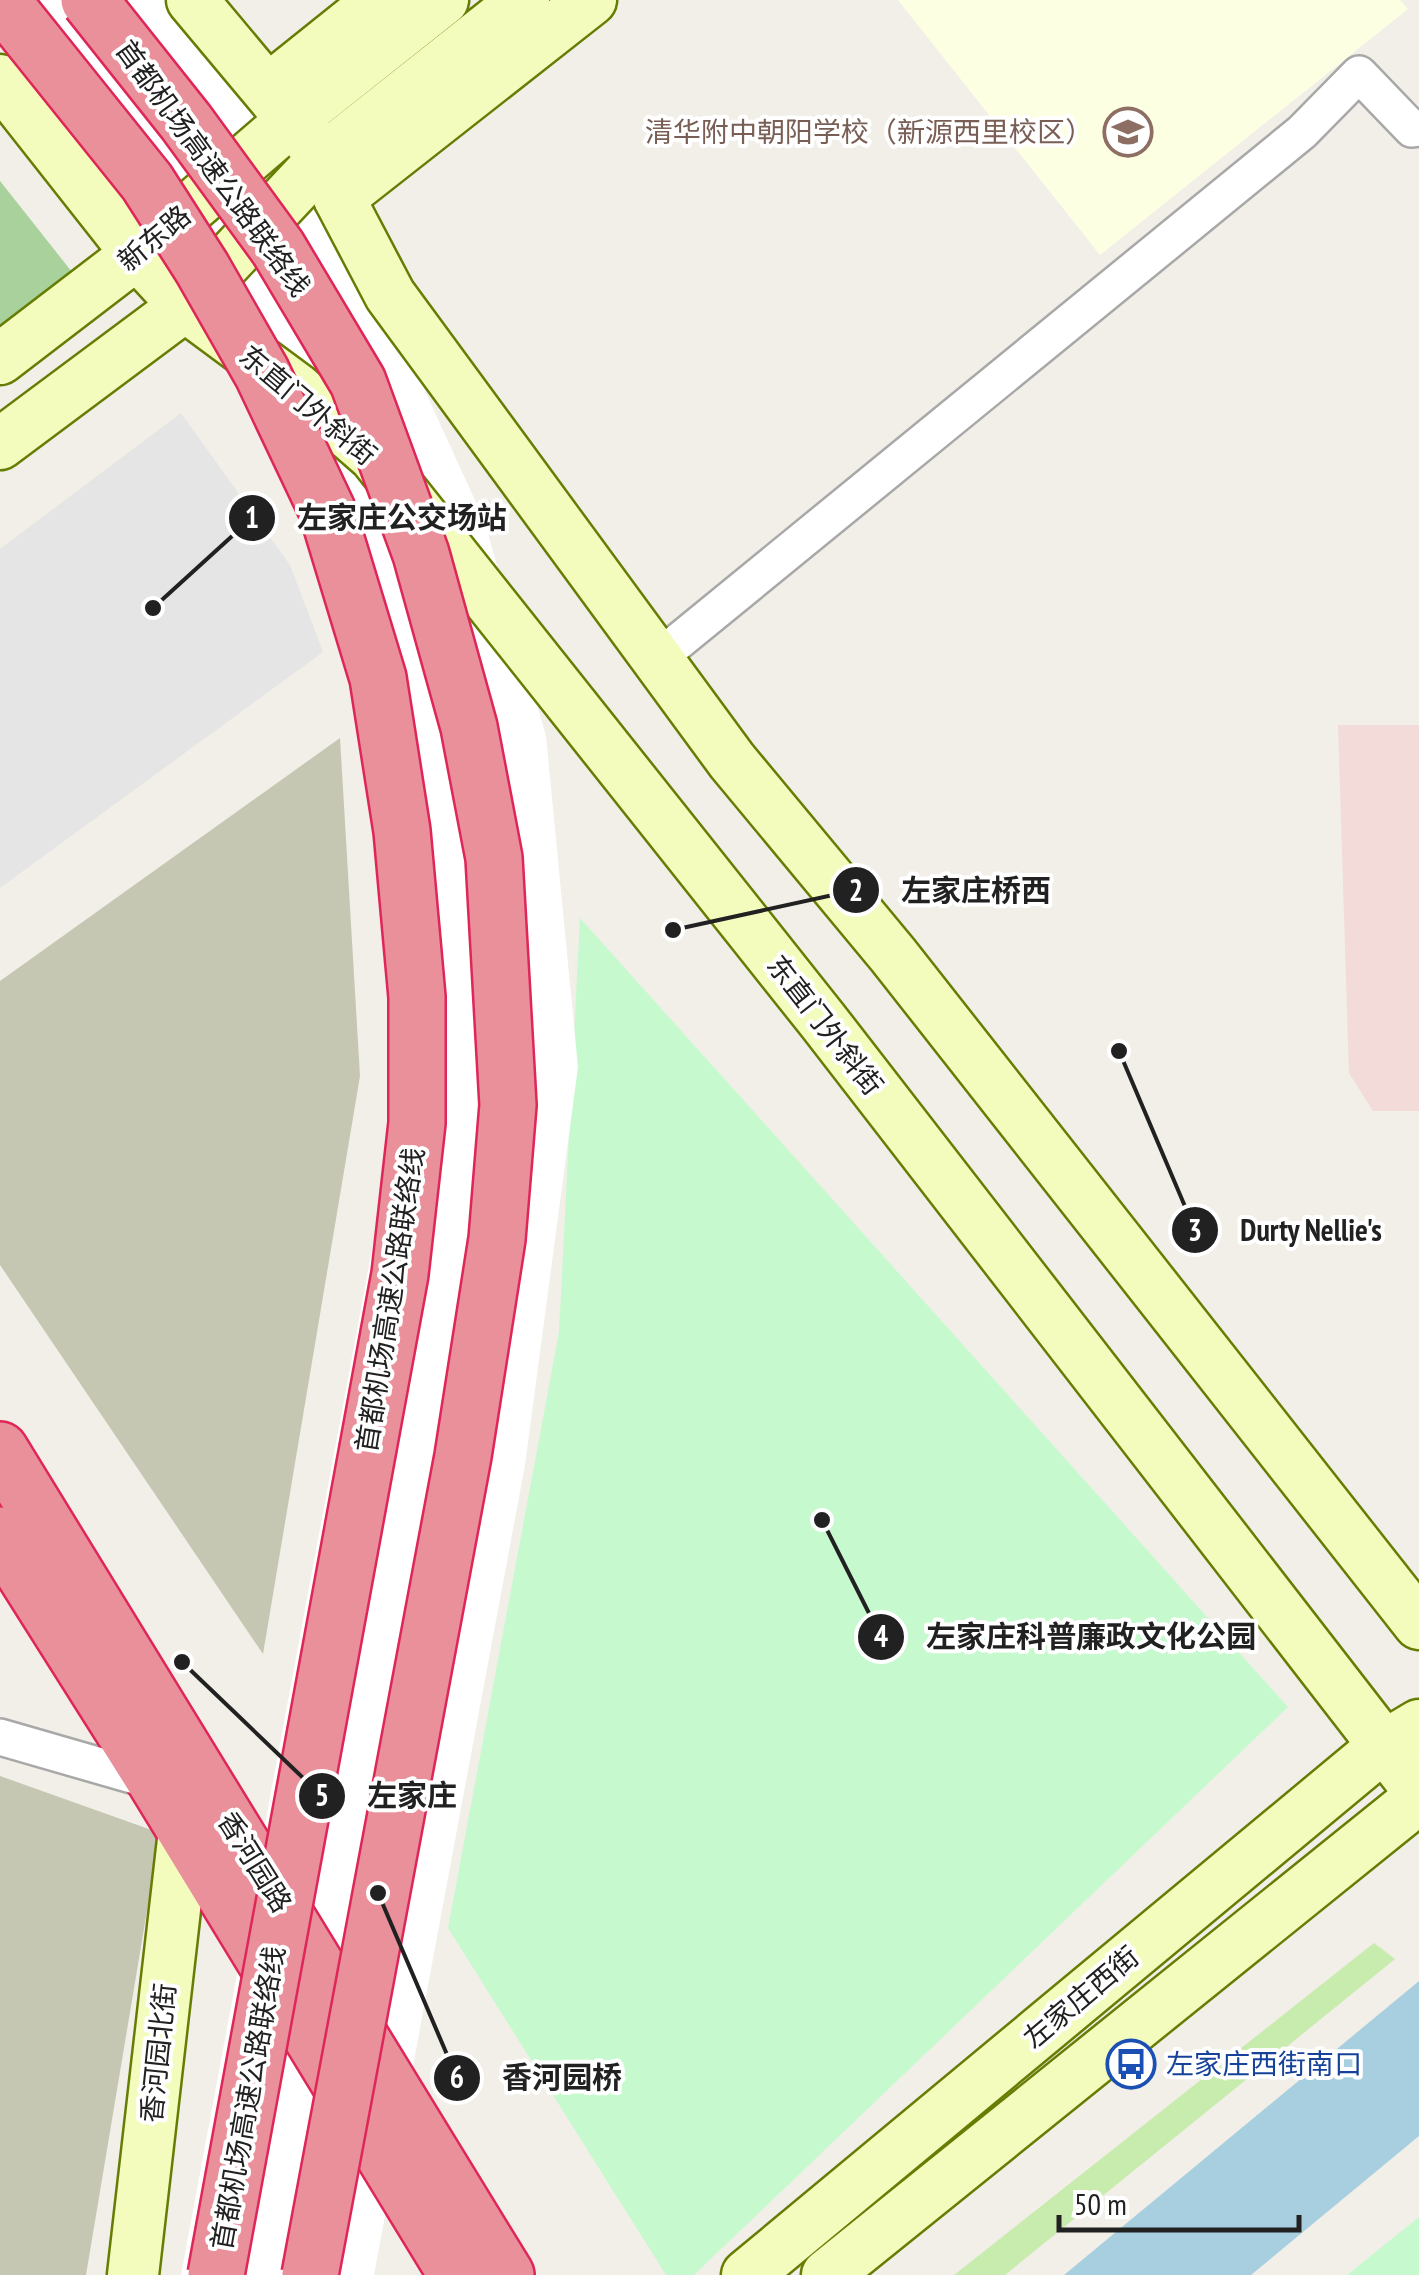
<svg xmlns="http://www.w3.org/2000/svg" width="1419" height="2275" font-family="'PT Sans Narrow','Noto Sans SC',sans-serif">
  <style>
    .commercial { fill: #f2dbd8 }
    .education { fill: #fdffe3 }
    .construction { fill: #c5c7b3 }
    .grass { fill: #c8ebae }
    .forest { fill: #a8d19c }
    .park { fill: #c6face }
    .parking { fill: #e5e5e5 }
    .water { fill: #a8cfdf }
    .pier { fill: #fff }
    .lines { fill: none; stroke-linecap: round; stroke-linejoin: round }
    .street-casing { stroke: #a8a8a8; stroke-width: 40 }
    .secondary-casing { stroke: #667d04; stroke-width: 55 }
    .highway-casing { stroke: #de2758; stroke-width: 60 }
    .street { stroke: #fff; stroke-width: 35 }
    .secondary { stroke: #f3fbbd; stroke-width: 50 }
    .highway { stroke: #e9909a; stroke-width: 55 }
    .highway-bridge-casing { stroke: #de2758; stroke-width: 60; stroke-linecap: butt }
    .highway-bridge { stroke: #e9909a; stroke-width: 55 }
    .labels { text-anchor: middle; stroke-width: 8; stroke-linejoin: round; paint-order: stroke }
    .education-label { font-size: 28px; fill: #785e54; stroke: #fff; text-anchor: end }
    .street-label { font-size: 28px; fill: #212121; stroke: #fff }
    .transit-label { font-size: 28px; fill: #164399; stroke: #fff; text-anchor: start }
    .leader { fill: none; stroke: #212121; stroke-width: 4 }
    .callout-dot { fill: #212121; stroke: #fff; stroke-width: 4 }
    .mark-label { font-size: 30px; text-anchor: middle; font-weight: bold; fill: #fff }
    .callout-label { font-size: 30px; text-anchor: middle; font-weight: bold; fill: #212121; stroke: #fff; stroke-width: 8; stroke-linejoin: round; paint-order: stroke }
  </style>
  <rect width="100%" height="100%" fill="#f2efe8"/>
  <polygon class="commercial" points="1338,725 1419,725 1419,1111 1373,1111 1349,1073"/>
  <polygon class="education" points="898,0 1400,0 1408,9 1100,255"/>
  <g class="construction">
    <polygon points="340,738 360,1076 263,1654 0,1265 0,981"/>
    <polygon points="0,1776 160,1833 86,2275 0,2275"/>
  </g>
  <polygon class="grass" points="1374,1943 1395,1959 1005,2275 954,2275"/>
  <polygon class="forest" points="0,181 72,272 0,325"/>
  <g class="park">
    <polygon points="580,918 1288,1707 694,2275 666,2275 448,1928 559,1332"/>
    <polygon points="1419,2217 1419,2275 1347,2275"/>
  </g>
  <polygon class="parking" points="181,413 290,565 323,652 0,888 0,549"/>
  <polygon class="water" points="1419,1981 1419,2136 1251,2275 1064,2275"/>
  <polygon class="pier" points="0,0 171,0 291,150 353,248 421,382 484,520 546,736 578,1067 525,1465 374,2275 181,2275 387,1169 395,902 357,665 270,423"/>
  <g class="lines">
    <g class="street-casing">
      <g id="street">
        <polyline points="657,659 1302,132 1359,74 1412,129 1419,128"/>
        <polyline points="0,1737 156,1782"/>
      </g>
    </g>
    <g class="secondary-casing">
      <g id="secondary">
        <polyline points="192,0 324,158 339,198 390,295 732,761 893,955 1419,1624"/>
        <polyline points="0,80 137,254 185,306 296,388 374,456 823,1021 1419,1791"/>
        <polyline points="269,89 380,0"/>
        <polyline points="339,198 591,0"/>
        <polyline points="0,359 137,254 293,119 443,0"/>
        <polyline points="0,444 185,306 324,158 524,0"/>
        <polyline points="133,2275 184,1831"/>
        <polyline points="747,2275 1384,1746 1419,1725"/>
        <polyline points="827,2275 1419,1798"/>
      </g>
    </g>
    <g class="highway-casing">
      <g id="highway">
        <polyline points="0,1450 506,2275"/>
        <polyline points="0,1535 156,1782 457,2275"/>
      </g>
    </g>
    <use href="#street" class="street"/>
    <use href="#secondary" class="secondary"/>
    <use href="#highway" class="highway"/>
    <g class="highway-bridge-casing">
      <g id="highway-bridge">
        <polyline points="1,0 147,182 202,268 262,373 327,510 378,678 402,831 417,997 417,1123 400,1274 216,2275"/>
        <polyline points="89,0 186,122 278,248 358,382 421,554 469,727 494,858 508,1105 497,1239 463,1456 310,2275"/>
      </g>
    </g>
    <use href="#highway-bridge" class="highway-bridge"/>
  </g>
  <defs>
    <g id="school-ring" transform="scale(2.5)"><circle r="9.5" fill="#fff" stroke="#8d6e63" stroke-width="1.5"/><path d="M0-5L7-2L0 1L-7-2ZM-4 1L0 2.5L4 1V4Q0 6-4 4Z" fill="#8d6e63"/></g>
    <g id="bus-ring" transform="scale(2.5)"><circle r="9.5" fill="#fff" stroke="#1a4fb4" stroke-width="1.5"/><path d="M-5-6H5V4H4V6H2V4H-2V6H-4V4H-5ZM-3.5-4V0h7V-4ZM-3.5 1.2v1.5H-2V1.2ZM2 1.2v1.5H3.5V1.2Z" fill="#1a4fb4"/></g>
  </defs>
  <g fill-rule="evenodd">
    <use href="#school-ring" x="1128" y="132"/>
    <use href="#bus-ring" x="1131" y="2064"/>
  </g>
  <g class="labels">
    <g class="education-label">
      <text x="1093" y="142">清华附中朝阳学校（新源西里校区）</text>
    </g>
    <g class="street-label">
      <text transform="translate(213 168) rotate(54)" y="10">首都机场高速公路联络线</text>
      <text transform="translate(154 238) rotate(-40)" y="10">新东路</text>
      <text transform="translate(308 405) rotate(40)" y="10">东直门外斜街</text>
      <text transform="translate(825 1025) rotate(52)" y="10">东直门外斜街</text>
      <text transform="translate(390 1300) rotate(-81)" y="10">首都机场高速公路联络线</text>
      <text transform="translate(255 1862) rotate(58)" y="10">香河园路</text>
      <text transform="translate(1081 1997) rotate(-40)" y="10">左家庄西街</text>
      <text transform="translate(158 2053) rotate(-84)" y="10">香河园北街</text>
      <text transform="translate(248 2098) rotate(-80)" y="10">首都机场高速公路联络线</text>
    </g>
    <g class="transit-label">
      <text x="1166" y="2074">左家庄西街南口</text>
    </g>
  </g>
  <path class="leader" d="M153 608L252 518M673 930L856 890M1119 1051L1195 1230M822 1520L881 1637M182 1662L322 1796M378 1893L457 2078"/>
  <g class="callout-dot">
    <circle cx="153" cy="608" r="10"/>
    <circle cx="673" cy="930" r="10"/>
    <circle cx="1119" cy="1051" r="10"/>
    <circle cx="822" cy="1520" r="10"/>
    <circle cx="182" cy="1662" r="10"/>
    <circle cx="378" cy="1893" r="10"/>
    <circle cx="252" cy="518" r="25"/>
    <circle cx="856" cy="890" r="25"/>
    <circle cx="1195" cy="1230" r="25"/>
    <circle cx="881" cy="1637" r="25"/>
    <circle cx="322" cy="1796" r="25"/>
    <circle cx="457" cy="2078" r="25"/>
  </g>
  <g class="mark-label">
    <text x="252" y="528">1</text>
    <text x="856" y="901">2</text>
    <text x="1195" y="1241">3</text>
    <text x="881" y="1647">4</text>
    <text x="322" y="1806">5</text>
    <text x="457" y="2088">6</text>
  </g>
  <g class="callout-label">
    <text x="402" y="528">左家庄公交场站</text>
    <text x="976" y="901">左家庄桥西</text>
    <text x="1311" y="1241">Durty Nellie's</text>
    <text x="1091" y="1647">左家庄科普廉政文化公园</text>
    <text x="412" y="1806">左家庄</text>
    <text x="562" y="2088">香河园桥</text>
  </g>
  <path d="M1059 2215v15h240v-15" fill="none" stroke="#212121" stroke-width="5"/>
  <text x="1074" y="2215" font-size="30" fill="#212121" stroke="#ffffff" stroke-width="8" paint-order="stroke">50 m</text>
</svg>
